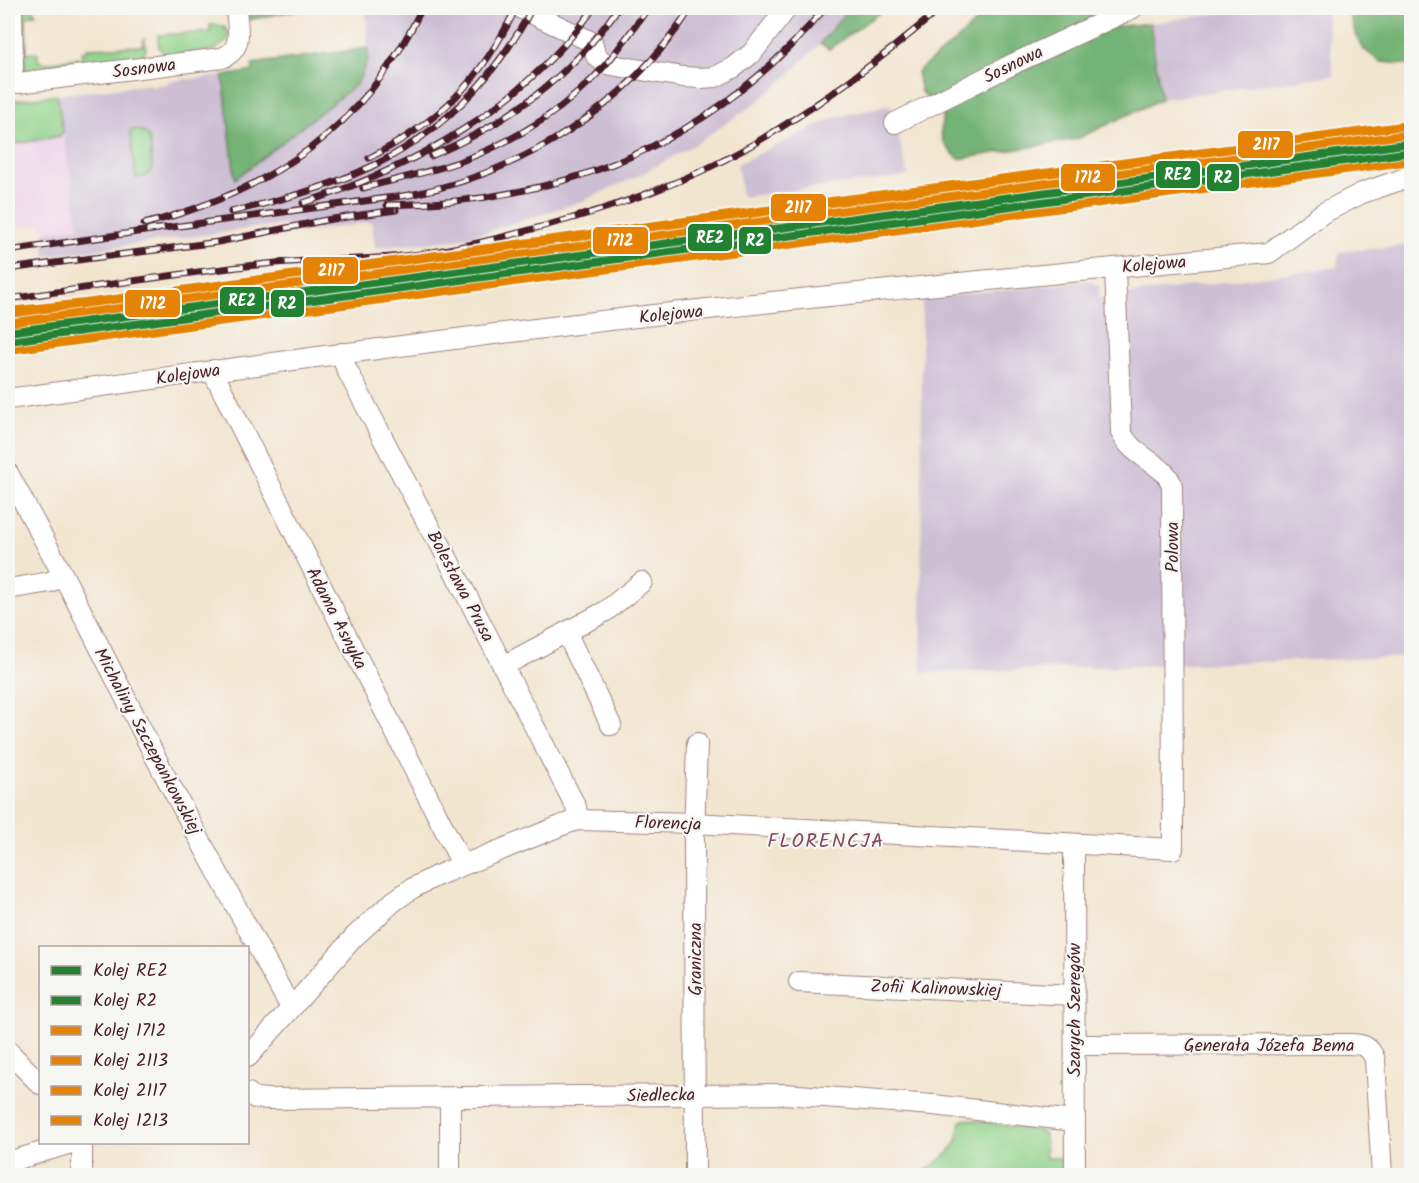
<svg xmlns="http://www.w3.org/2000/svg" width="1419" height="1183" font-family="Kalam,sans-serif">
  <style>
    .built { fill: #eed0e7 }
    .industrial { fill: #ccbed3 }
    .green { fill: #8fd189; stroke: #6c785a; stroke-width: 1.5 }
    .forest { fill: #73b375; stroke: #5e6950; stroke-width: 1.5 }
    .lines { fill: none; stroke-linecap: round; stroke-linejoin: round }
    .minor-casing { stroke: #9e827d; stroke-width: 22 }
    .minor { stroke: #fff; stroke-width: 20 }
    .rail-casing { stroke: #4a1f2b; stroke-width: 7 }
    .rail { stroke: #f6f6f2; stroke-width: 4.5; stroke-dasharray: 14; stroke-linecap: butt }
    .rail-1-casing { stroke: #f6f6f2; stroke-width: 12 }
    .rail-2-casing { stroke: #f6f6f2; stroke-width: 12 }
    .rail-3-casing { stroke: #f6f6f2; stroke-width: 12 }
    .rail-4-casing { stroke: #f6f6f2; stroke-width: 12 }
    .rail-5-casing { stroke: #f6f6f2; stroke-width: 12 }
    .rail-6-casing { stroke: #f6f6f2; stroke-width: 12 }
    .rail-1 { stroke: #238132; stroke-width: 8 }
    .rail-2 { stroke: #238132; stroke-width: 8 }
    .rail-3 { stroke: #e48306; stroke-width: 8 }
    .rail-4 { stroke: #e48306; stroke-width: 8 }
    .rail-5 { stroke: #e48306; stroke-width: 8 }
    .rail-6 { stroke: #e48306; stroke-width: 8 }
    .labels { text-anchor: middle; stroke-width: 4.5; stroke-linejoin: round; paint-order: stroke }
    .street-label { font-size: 18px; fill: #4a1f2b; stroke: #f6f6f2 }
    .neighbourhood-label { font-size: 20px; letter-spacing: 1.5px; fill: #804a62; stroke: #f6f6f2 }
    .line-badge { stroke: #f6f6f2; stroke-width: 2 }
    .badge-label { font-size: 16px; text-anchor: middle; font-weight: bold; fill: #fff }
  </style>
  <rect width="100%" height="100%" fill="#f6f6f2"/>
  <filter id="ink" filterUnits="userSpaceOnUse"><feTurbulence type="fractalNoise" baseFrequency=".0167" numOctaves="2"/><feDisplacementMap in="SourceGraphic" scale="12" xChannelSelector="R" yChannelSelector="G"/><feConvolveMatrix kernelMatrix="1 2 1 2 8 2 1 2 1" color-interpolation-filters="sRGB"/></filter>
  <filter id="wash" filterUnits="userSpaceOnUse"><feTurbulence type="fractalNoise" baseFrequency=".008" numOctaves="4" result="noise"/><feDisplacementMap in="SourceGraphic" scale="24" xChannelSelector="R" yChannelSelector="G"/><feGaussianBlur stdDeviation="1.35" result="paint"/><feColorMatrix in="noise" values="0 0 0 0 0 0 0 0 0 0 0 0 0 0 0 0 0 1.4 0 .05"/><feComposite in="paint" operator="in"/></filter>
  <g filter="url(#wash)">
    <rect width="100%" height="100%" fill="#f2e5cf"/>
    <polygon class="built" points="57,95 79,228 44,233 42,224 8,229 8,101"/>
    <g class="industrial">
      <polygon points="366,8 849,8 820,44 779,84 753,105 697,143 638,176 583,201 494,229 455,240 375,248 372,222 290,234 287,224 45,256 44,233 79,227 57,95 150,84 152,86 167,84 168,81 223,76 236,178 368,60"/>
      <polygon points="1259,8 1325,8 1334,75 1161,99 1150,23"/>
      <polygon points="891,105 908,176 742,197 737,164 836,117"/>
      <polygon points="1411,245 1411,657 921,673 922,298 1091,281 1099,286 1100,298 1337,267 1339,252"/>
    </g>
    <g class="green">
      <polygon points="24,8 32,8 36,14 26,17 27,53 38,53 38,61 46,63 82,57 82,52 87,52 87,48 142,46 144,38 146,48 143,58 32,74 24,70 21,66 25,67"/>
      <path d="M210 25 223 26 229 33 227 41 214 50 168 56C158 52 158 44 158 35L210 32Z"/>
      <polygon points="57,95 63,132 60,136 8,145 8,101"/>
      <path d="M130 130C155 128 150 148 152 167 150 175 144 177 136 178Z"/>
      <path d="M966 1119 1040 1131 1045 1134 1046 1158H1061L1062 1175H920C938 1161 963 1149 959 1123Z"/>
    </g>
    <g class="forest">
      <polygon points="248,8 306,8 248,20"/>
      <polygon points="849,8 886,8 829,49 820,44"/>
      <polygon points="991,8 1122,8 930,100 921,92 917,72 958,39"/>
      <polygon points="1348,8 1411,8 1411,65 1381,62 1362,48 1355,32"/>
      <path d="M1150 23 1161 99 1077 139 959 159C937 141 940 135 944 108L1112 27Z"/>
      <polygon points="368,48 368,60 357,84 235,179 223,76 253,71 252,64"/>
    </g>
  </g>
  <g filter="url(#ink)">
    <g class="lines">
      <g class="minor-casing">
        <g id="minor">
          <polyline points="520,8 592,42 596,56 606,64 683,77 701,78 715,77 733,68 752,53 787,8"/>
          <path d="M8 81 18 83 222 58C245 48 237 28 236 8"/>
          <polyline points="8,81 13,68 12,8"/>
          <polyline points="895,123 1015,63 1133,8"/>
          <polyline points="342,353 346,368 433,534 438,540 576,807 578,820"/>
          <polyline points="214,370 216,378 462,864"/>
          <path d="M8 399C189 374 370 349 552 327 791 298 1030 276 1269 253L1323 213 1362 193 1412 176"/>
          <polyline points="8,473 63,575 161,768 286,999 293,1006"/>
          <polyline points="8,589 50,582 63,575"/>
          <polyline points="566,632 611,725"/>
          <polyline points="503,666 606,611 642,582"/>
          <polyline points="1074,844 1075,1176"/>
          <polyline points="799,982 1074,995"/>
          <path d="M1075 1045 1349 1044C1363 1044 1370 1046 1375 1060L1382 1176"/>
          <polyline points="8,1051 40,1084"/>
          <path d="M248 1057 355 936 394 901 411 889 436 876 565 824 578 820 694 823 1173 849 1172 486C1166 463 1132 458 1121 432L1115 268"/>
          <polyline points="248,1093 255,1098 268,1099 784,1094 933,1105 1075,1121"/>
          <polyline points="450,1098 450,1176"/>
          <polyline points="82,1142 82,1176"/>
          <polyline points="8,1162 75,1142"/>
          <polyline points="695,1176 694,836 697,743"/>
        </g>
      </g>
      <use href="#minor" class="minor"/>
      <g class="rail-casing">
        <g id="rail">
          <path d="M431 156C505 125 573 75 618 8"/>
          <path d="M369 158C440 122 482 79 516 8"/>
          <path d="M363 188C397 179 431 172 464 160 517 140 571 106 607 63 622 45 635 26 648 8"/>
          <path d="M303 203C415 168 524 105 594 8"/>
          <path d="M387 205C565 202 709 146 825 8"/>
          <path d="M231 212C335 187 416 161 487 76 504 55 520 32 532 8"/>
          <path d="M144 224C271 191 365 129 422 8"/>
          <path d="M150 230 409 195C524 172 627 108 691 8"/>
          <polyline points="8,251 158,229"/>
          <polyline points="8,269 218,242 326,220 396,210"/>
          <polyline points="453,284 623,261"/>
          <path d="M8 299C94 287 180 273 266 264 315 259 364 261 412 255 457 249 501 238 544 226 612 208 680 185 741 151 813 111 879 61 941 8"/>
        </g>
      </g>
      <use href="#rail" class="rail"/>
      <g class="rail-1-casing">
        <polyline id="rail-1" points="8,332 1412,143"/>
      </g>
      <g class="rail-2-casing">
        <polyline id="rail-2" points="9,341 1412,152"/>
      </g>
      <g class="rail-3-casing">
        <polyline id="rail-3" points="8,323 1411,134"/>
      </g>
      <g class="rail-4-casing">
        <polyline id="rail-4" points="10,350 1412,161"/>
      </g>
      <g class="rail-5-casing">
        <polyline id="rail-5" points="8,314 1410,125"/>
      </g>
      <g class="rail-6-casing">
        <polyline id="rail-6" points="8,311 85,303 846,199 1411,125"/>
      </g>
      <use href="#rail-1" class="rail-1"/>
      <use href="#rail-2" class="rail-2"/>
      <use href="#rail-3" class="rail-3"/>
      <use href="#rail-4" class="rail-4"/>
      <use href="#rail-5" class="rail-5"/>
      <use href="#rail-6" class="rail-6"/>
    </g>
  </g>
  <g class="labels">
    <g class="street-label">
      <text transform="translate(1013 64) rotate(-26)" y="6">Sosnowa</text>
      <text transform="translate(144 68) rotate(-7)" y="6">Sosnowa</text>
      <text transform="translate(1154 264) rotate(-5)" y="6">Kolejowa</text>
      <text transform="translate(671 314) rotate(-6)" y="6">Kolejowa</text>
      <text transform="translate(188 374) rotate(-8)" y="6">Kolejowa</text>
      <text transform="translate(1172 547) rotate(-90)" y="6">Polowa</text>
      <text transform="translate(461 586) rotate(62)" y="6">Bolesława Prusa</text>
      <text transform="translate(337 618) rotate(63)" y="6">Adama Asnyka</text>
      <text transform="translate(148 741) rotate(62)" y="6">Michaliny Szczepankowskiej</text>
      <text transform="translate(668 823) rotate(2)" y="6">Florencja</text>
      <text transform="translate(695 959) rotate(-90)" y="6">Graniczna</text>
      <text transform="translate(936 988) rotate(2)" y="6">Zofii Kalinowskiej</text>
      <text transform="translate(1074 1010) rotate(-90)" y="6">Szarych Szeregów</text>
      <text x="1269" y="1051">Generała Józefa Bema</text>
      <text transform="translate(661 1095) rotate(-1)" y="6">Siedlecka</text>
    </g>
    <g class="neighbourhood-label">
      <text x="826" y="847">FLORENCJA</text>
    </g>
  </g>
  <g class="line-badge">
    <rect x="1237" y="130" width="57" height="29" rx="6" fill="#e48306"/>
    <rect x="1155" y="160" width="46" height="29" rx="6" fill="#238132"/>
    <rect x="1206" y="163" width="34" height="29" rx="6" fill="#238132"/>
    <rect x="1060" y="163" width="56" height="29" rx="6" fill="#e48306"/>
    <rect x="770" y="193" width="57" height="29" rx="6" fill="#e48306"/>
    <rect x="687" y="223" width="46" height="29" rx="6" fill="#238132"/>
    <rect x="738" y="226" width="34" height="29" rx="6" fill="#238132"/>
    <rect x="592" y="226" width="57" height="29" rx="6" fill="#e48306"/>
    <rect x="302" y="256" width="57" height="29" rx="6" fill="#e48306"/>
    <rect x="219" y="286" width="46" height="29" rx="6" fill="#238132"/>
    <rect x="270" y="289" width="35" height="29" rx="6" fill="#238132"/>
    <rect x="124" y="289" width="57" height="29" rx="6" fill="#e48306"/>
  </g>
  <g class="badge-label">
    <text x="1266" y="150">2117</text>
    <text x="1178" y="180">RE2</text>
    <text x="1223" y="183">R2</text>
    <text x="1088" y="183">1712</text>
    <text x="798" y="213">2117</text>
    <text x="710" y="243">RE2</text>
    <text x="755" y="246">R2</text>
    <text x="620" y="246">1712</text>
    <text x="331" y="276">2117</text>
    <text x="242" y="306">RE2</text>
    <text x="287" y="309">R2</text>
    <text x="153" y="309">1712</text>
  </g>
  <rect width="1419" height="1183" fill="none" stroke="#f6f6f2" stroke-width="30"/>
  <rect x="39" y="946" width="210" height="198" fill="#f6f6f2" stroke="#b1a0a2" stroke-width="1.5"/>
  <rect x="51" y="966" width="30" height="9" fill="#238132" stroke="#b1a0a2" stroke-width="1.5"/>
  <text x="93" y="976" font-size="18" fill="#4a1f2b">Kolej RE2</text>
  <rect x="51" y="996" width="30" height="9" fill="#238132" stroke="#b1a0a2" stroke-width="1.5"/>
  <text x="93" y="1006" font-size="18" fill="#4a1f2b">Kolej R2</text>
  <rect x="51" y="1026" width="30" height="9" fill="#e48306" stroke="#b1a0a2" stroke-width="1.5"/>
  <text x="93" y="1036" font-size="18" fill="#4a1f2b">Kolej 1712</text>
  <rect x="51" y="1056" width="30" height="9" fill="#e48306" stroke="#b1a0a2" stroke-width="1.5"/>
  <text x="93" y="1066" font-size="18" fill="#4a1f2b">Kolej 2113</text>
  <rect x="51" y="1086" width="30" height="9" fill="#e48306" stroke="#b1a0a2" stroke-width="1.5"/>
  <text x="93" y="1096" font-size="18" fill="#4a1f2b">Kolej 2117</text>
  <rect x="51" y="1116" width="30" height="9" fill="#e48306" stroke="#b1a0a2" stroke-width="1.5"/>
  <text x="93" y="1126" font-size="18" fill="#4a1f2b">Kolej 1213</text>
</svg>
